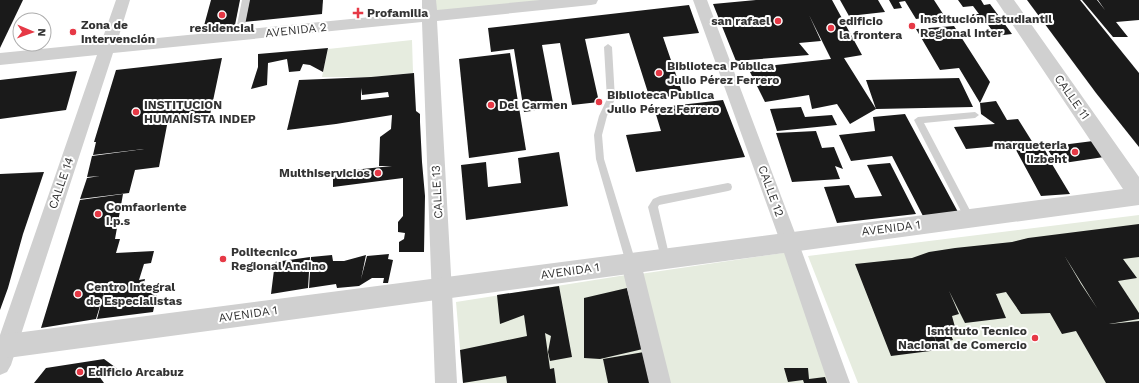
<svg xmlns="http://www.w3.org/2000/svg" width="1139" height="383" font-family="'Work Sans',sans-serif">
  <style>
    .green { fill: #e6ecdf }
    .building { fill: #1a1a1a; fill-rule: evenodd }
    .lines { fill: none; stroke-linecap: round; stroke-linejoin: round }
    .service { fill: #d0d0d0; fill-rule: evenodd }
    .minor { fill: #d0d0d0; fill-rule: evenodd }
    .tertiary { fill: #d0d0d0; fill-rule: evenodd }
    .poi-dot { fill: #e63946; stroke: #fff; stroke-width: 1.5 }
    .labels { text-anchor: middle; stroke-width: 4; stroke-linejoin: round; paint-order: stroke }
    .poi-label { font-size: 12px; font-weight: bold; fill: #333; stroke: #fff; text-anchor: start }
    .street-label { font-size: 12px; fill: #333; stroke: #fff }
  </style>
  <rect width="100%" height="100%" fill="#fff"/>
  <g class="green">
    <polygon points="432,0 549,0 433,14"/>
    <polygon points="412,40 413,73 371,77 322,77 328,49"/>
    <polygon points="1139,215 1139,383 858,383 808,256"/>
    <polygon points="790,252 838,383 666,383 640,274"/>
    <polygon points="626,275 652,383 463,383 456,302"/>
  </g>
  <g class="building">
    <polygon points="0,0 23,0 0,48"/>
    <polygon points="211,0 240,0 234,30 202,33"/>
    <polygon points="249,0 323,0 322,14 244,22"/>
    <polygon points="756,0 832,0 862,55 844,58 876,109 866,80 959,78 973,107 876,109 850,124 837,104 812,109 809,95 765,102 748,68 831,59 809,15 821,41 799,43 809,55 736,61 713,4"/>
    <polygon points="840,0 878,0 885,12 849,16"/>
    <polygon points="889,0 934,0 947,20 943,21 939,16 916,19 905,1 899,2 902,8 894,9"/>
    <polygon points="958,0 981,0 984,5 990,4 1012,34 995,36 987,23 980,23 974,14 979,14 973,6 963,7"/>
    <polygon points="1027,0 1080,0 1139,73 1139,147 1096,93"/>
    <polygon points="1082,0 1097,0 1105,10 1098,0 1139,0 1139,20 1116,22 1128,37 1113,37"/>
    <polygon points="689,5 699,33 663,37 683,95 650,99 629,33 585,39 599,102 572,105 560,43 542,45 554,108 524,112 514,49 491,52 488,28"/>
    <polygon points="954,26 990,82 980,103 959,68 940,70 916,29"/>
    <polygon points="328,48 323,72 310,65 303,64 300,71 289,72 287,59 268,63 267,85 251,89 258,67 258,54"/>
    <polygon points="510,53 526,150 469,158 459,59"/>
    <polygon points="222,58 210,115 168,120 159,167 135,170 129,193 80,199 87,178 100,176 87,177 92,156 144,149 93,155 96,142 94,142 116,70"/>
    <polygon points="77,71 66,110 0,119 0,80"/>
    <path d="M414 73 416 111 420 114V122L422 162 425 196 424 252H399V242L404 239 405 233 398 232V222L403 216V178L333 187V172L392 166H379L380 137 391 129 392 115 336 124 287 130 299 80 371 77ZM361 88 362 95 388 92 389 97 361 100V106Z"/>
    <polygon points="723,100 745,157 636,172 626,135 661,131 654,108"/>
    <polygon points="996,101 1007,120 1018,119 1033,143 966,149 954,127 995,124 981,114 980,103"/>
    <polygon points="801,107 805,117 832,115 837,125 777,131 770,109"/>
    <polygon points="905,114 958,212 923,216 892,156 851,161 839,135 875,131 873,117"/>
    <polygon points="816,131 822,148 834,147 843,169 835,166 840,179 792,182 776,133"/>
    <polygon points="1093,141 1104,157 1057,164 1046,147"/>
    <polygon points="1044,148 1052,164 1070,194 1041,196 1016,150"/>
    <polygon points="559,152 568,206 466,220 461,165 486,162 488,187 521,183 518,158"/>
    <polygon points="890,163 916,214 837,223 824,187 849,185 855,198 882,196 867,165"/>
    <polygon points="44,172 23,234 8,288 0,310 0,174"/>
    <polygon points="123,194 115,239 120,239 116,253 154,251 151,263 144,264 139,280 145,279 143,287 159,284 153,312 97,319 105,289 96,319 41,328 80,200"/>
    <path d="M1139 224V257L1123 259 1137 278 1118 281 1139 313V319L1109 324 1139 321V383H1106L1076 331 1062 334 1050 313 1021 314 1006 292 996 294 993 287 1006 318 965 323 949 291 959 314 952 316 955 327 948 328 953 340 937 344 934 335 938 350 891 356 855 264 912 258 929 252 955 248 1012 242 1028 238ZM1064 255 1097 308 1081 284Z"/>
    <polygon points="389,254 388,259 393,260 388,283 383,283 384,278 372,278 359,286 337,288 336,284 309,288 311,257 332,255 333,261 344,261 366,255 361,279 367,256"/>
    <polygon points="310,257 308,288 271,294 275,262"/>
    <polygon points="559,286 572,357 550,361 548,352 551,336 545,333 550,369 554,368 556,383 507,383 506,376 463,383 460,350 527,336 524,315 500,324 497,295"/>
    <polygon points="627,288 643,349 600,359 584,358 584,298"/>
    <polygon points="644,352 652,383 608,383 603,359"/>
    <polygon points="104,359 119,370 117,375 99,376 104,383 34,383 46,368"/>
    <polygon points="784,368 808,368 809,379 825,377 827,383 804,383 803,380 788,382"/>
  </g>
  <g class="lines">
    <g class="service">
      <polygon points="242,0 250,0 243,35 239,38 235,35"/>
      <polygon points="608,44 612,47 615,99 607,116 602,135 604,159 636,263 634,266 631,267 628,266 626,263 596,159 594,135 599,116 607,99 604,47"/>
      <polygon points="975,112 979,115 975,118 924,123 974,218 972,221 969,222 966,221 914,120 918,117"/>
      <polygon points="728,183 731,184 732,187 731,190 728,191 659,205 658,207 670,259 668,262 665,263 662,262 648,207 653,199 660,196"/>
    </g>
    <g class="minor">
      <polygon points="116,0 130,0 117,42 422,12 422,0 436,0 437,10 540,0 598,0 596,4 591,5 437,21 457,383 435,383 422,22 113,53 11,365 7,372 0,375 0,335 97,55 0,65 0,53 101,43"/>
      <polygon points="693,0 707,0 798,241 850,383 828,383 780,241"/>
      <polygon points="631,254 638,257 641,263 671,383 649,383 621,263 624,257"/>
    </g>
    <polygon class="tertiary" points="996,0 1014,0 1139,177 1139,205 0,359 0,335 1123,189"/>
  </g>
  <g class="poi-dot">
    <path d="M356 7h4v4h4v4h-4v4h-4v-4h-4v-4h4z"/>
    <circle cx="222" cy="15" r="4"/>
    <circle cx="778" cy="21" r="4"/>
    <circle cx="912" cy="26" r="4"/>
    <circle cx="831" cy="28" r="4"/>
    <circle cx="73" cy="32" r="4"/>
    <circle cx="659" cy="73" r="4"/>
    <circle cx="599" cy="102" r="4"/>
    <circle cx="491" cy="105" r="4"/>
    <circle cx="136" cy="112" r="4"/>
    <circle cx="1075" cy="152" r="4"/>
    <circle cx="378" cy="173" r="4"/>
    <circle cx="98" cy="214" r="4"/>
    <circle cx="223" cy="259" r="4"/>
    <circle cx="78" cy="294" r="4"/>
    <circle cx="1035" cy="338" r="4"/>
    <circle cx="80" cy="372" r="4"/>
  </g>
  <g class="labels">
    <g class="poi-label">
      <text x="367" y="17">Profamilia</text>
      <text x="920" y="23">Institución Estudiantil<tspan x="920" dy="14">Regional Inter</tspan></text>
      <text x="770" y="25" text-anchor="end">san rafael</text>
      <text x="839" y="25">edificio<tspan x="839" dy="14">la frontera</tspan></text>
      <text x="81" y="29">Zona de<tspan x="81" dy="14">intervención</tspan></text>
      <text x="222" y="32" text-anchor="middle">residencial</text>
      <text x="667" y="70">Biblioteca Pública<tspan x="667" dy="14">Julio Pérez Ferrero</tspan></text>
      <text x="607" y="99">Biblioteca Publica<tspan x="607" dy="14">Julio Pérez Ferrero</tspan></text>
      <text x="144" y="109">INSTITUCION<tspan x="144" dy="14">HUMANÍSTA INDEP</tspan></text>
      <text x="499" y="109">Del Carmen</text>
      <text x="1067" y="149" text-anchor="end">marqueteria<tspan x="1067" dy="14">lizbeht</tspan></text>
      <text x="370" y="177" text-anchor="end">Multhiservicios</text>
      <text x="106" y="211">Comfaoriente<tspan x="106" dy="14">i.p.s</tspan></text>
      <text x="231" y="256">Politecnico<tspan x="231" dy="14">Regional Andino</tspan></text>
      <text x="86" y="291">Centro integral<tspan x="86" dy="14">de Especialistas</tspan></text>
      <text x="1027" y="335" text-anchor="end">Isntituto Tecnico<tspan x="1027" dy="14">Nacional de Comercio</tspan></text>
      <text x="88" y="376">Edificio Arcabuz</text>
    </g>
    <g class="street-label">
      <text transform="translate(296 30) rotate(-6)" y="4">AVENIDA 2</text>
      <text transform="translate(1072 97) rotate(55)" y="4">CALLE 11</text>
      <text transform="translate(61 183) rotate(-71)" y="4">CALLE 14</text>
      <text transform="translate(771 191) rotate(70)" y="4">CALLE 12</text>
      <text transform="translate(437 192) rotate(-93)" y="4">CALLE 13</text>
      <text transform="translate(891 228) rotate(-7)" y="4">AVENIDA 1</text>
      <text transform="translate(570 271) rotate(-8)" y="4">AVENIDA 1</text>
      <text transform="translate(248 314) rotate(-8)" y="4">AVENIDA 1</text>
    </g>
  </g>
  <g transform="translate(32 32) rotate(92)"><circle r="19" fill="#ffffff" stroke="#adadad"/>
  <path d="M0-3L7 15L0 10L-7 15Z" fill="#e63946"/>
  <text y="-6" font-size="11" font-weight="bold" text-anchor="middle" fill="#333333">N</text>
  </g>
</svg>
